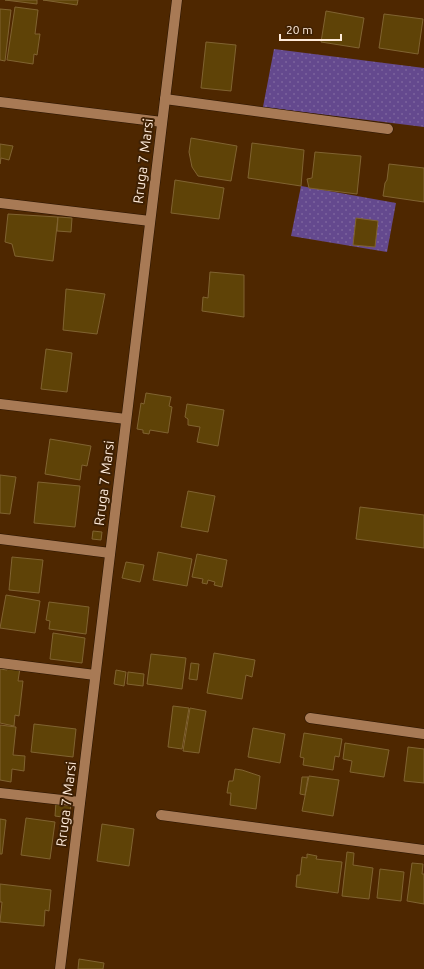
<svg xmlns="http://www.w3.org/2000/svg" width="424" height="969" font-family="Ubuntu,sans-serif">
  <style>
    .grass { fill: url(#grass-dots) }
    .building { fill: #5f4307; stroke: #806331 }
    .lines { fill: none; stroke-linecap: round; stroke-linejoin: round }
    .minor-casing { stroke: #291402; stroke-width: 11 }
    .minor { stroke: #a87a55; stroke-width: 10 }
    .labels { text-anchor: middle; stroke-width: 4; stroke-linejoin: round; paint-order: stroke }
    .street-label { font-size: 14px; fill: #ffebdb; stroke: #3e2003 }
  </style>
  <defs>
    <pattern id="grass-dots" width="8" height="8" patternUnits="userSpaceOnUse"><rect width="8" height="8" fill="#64498e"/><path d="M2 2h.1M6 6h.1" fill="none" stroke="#7b639d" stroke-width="1.8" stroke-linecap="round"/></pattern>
  </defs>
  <rect width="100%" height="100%" fill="#4e2700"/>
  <g class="grass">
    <polygon points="274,49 424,68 424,127 263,107"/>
    <polygon points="301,186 396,203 387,252 291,236"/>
  </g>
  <g class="building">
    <polygon points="5,0 37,0 37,4"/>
    <polygon points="43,0 78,0 77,5"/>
    <polygon points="15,7 38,10 35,34 40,34 37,55 34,54 33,64 7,60"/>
    <polygon points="0,9 11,10 5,61 0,60"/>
    <polygon points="326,11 364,18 359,48 321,42"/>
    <polygon points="384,14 423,19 418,54 379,48"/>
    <polygon points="206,42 236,45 231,91 201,88"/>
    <polygon points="191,138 237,146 231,181 198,176 192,167 189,152"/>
    <polygon points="252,143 304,150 301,186 248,178"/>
    <polygon points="0,144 13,146 9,160 1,158 0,164"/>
    <polygon points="315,152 361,156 357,194 309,188 307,179 312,178"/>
    <polygon points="389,164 424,168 424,202 383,196 385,183 387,180"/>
    <polygon points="175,180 224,188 219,219 171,213"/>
    <polygon points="8,214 58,217 53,261 15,256 12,244 5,242"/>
    <polygon points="58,217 72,218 71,232 57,231"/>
    <polygon points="356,218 378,221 375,247 353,245"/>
    <polygon points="210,272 244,275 244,317 202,311 203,297 208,298"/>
    <polygon points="66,289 105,294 97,334 63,330"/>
    <polygon points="46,349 72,353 67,392 41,389"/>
    <polygon points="146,393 171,397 169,406 172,407 168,433 150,430 149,434 143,433 143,430 137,429 141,403 144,404"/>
    <polygon points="187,404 224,410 218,446 197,442 200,427 188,425 188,419 185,417"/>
    <polygon points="50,439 91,446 87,466 82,465 80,480 45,474"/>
    <polygon points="0,475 16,477 10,514 0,513"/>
    <polygon points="38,482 80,486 75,527 34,523"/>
    <polygon points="188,491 215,496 208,532 181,527"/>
    <polygon points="360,507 424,515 424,548 356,539"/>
    <polygon points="93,531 102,532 101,540 92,539"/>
    <polygon points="158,552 192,559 187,586 153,580"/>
    <polygon points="197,554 227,560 222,587 214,585 215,582 208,580 207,584 202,583 203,579 192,577"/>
    <polygon points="12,557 43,560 39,593 9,590"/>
    <polygon points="126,562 144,565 140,582 122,578"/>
    <polygon points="6,595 40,601 35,633 0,628"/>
    <polygon points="49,602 89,607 86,634 49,629 50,621 46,620"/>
    <polygon points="53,633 85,638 82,663 50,659"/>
    <polygon points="214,653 255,660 252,677 246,675 242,699 207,693"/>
    <polygon points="151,654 186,658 182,689 147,684"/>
    <polygon points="191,663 199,664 197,680 189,679"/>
    <polygon points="8,667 20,668 18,681 23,681 19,716 15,715 14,726 0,723 0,669 7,670"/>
    <polygon points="116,670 126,672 124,686 114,684"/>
    <polygon points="128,672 144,674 143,686 127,684"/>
    <polygon points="173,706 189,708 182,749 168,747"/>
    <polygon points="190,708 206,711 199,753 183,751"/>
    <polygon points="34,724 76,729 73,757 31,752"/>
    <polygon points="0,725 16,727 13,755 25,756 24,771 12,769 11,782 0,780"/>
    <polygon points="253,728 285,734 280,763 248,757"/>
    <polygon points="304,733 342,739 339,757 335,756 333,770 303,765 304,758 300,757"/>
    <polygon points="345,743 389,750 384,777 350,772 352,761 343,759"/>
    <polygon points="408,747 424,749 424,783 404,781"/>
    <polygon points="235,769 242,770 260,776 256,809 230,805 231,793 227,793 229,781 233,781"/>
    <polygon points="309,776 339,780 333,816 302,811"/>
    <polygon points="302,777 308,777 305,795 300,794"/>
    <polygon points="56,802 71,804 69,818 55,816"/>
    <polygon points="26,818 55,822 50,859 21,855"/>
    <polygon points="0,819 6,820 2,854 0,854"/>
    <polygon points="102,824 134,829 129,866 97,861"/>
    <polygon points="347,852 354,853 353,865 373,868 369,899 342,896"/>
    <polygon points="307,854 317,856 316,859 342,862 338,893 296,887 297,875 300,875 302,857 307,858"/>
    <polygon points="412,863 423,864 422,874 424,874 424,904 407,901"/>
    <polygon points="380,869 404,872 401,901 377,898"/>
    <polygon points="0,884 51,890 49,911 45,910 44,926 0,922 2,902 0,902"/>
    <polygon points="79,959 104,963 103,969 78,969"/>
  </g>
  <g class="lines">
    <g class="minor-casing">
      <g id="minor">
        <polyline points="165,99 388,129"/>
        <polyline points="0,102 162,122"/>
        <polyline points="0,203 150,221"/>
        <polyline points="0,404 126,419"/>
        <polyline points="0,539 110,553"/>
        <polyline points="0,663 95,675"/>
        <polyline points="310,718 424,734"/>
        <polyline points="0,793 80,802"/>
        <polyline points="161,815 424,850"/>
        <polyline points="60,969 177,0"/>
      </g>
    </g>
    <use href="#minor" class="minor"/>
  </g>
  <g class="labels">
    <g class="street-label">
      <text transform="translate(143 161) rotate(-83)" y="5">Rruga 7 Marsi</text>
      <text transform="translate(104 483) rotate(-83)" y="5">Rruga 7 Marsi</text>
      <text transform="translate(66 804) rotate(-83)" y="5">Rruga 7 Marsi</text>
    </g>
  </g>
  <path d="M280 34v6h61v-6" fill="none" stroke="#ffebdb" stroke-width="2"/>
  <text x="286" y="34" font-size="12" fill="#ffebdb" stroke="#3e2003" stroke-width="3" paint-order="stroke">20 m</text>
</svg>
